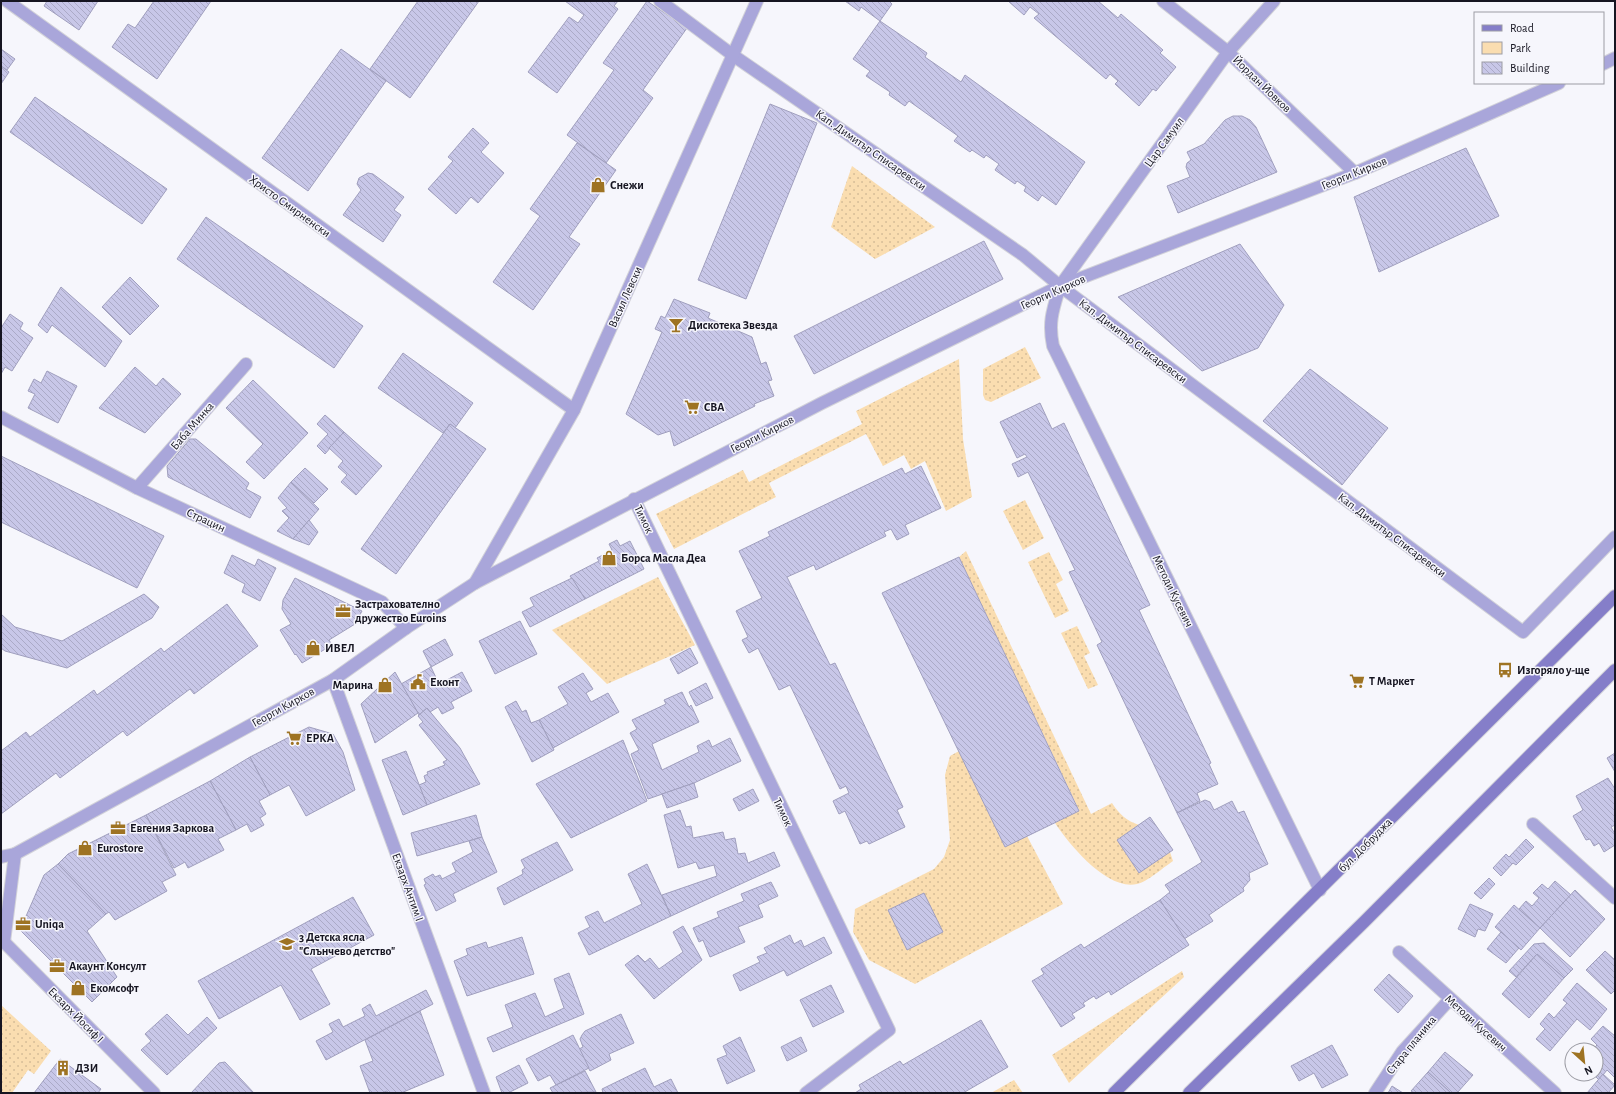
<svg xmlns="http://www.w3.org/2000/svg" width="1616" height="1094" font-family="'Alegreya Sans',sans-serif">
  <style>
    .green { fill: url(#green-dots) }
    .building { fill: url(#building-back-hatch); stroke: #a09fbe }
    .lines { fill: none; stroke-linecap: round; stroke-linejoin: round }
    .minor-casing { stroke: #d2d2d9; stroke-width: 14 }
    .secondary-casing { stroke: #d2d2d9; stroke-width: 14 }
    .minor { stroke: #a9a6da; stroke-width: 12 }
    .secondary { stroke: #857ec9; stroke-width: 12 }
    .labels { text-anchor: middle; stroke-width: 3; stroke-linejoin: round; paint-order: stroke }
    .street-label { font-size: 12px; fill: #161521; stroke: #f6f6fc }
    .poi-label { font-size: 12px; font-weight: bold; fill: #161521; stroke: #f6f6fc; text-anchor: start }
  </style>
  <defs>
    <pattern id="green-dots" width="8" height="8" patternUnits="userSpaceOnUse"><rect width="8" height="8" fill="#faddb0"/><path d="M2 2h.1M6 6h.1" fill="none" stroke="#d6bd97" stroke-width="1.8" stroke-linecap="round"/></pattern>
    <pattern id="building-back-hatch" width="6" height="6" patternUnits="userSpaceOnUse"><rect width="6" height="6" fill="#c8c7e8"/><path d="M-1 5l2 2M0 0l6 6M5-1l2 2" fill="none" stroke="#abaac7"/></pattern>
  </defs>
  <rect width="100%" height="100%" fill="#f6f6fc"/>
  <g class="green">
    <polygon points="852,166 935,227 875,259 831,227"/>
    <polygon points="1025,347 1041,378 991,402 985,400 983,395 983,369"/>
    <polygon points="959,359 963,439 972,497 946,511 925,461 911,469 904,455 883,466 866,434 769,483 776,497 674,549 656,514 743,470 749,482 862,424 856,411"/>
    <polygon points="1025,500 1044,538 1023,550 1003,511"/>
    <path d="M966 551 1091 814 1112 803C1119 814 1127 821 1139 825L1117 840 1139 873 1170 852 1173 861C1164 867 1147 882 1137 884 1107 891 1069 844 1055 823L1079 810 959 557Z"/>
    <polygon points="1049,552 1063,580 1056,584 1069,611 1055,618 1028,562"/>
    <polygon points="658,577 695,645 607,684 552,630"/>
    <polygon points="1077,626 1090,653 1084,656 1098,685 1088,689 1061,633"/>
    <polygon points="959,751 1005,847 1027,836 1063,904 915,984 869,960 853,932 855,909 934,869 944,857 950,840 945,775 950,756"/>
    <polygon points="1182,971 1184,977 1069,1083 1052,1055"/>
    <polygon points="1,1005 51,1051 34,1074 28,1070 12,1093 1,1093"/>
    <polygon points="1014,1080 1023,1093 991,1093"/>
  </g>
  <g class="building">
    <polygon points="47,1 98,1 79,30 44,6"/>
    <polygon points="154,1 211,1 157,79 112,47 128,24 135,28"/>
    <polygon points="418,1 479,1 410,98 370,69"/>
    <polygon points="565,1 618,1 614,6 618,9 557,93 528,72 569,17 578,23 584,15"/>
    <polygon points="647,1 687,28 643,90 653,98 606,163 567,135 614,70 603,63"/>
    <polygon points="845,1 889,1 892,4 880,21 861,7 859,11"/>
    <polygon points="1008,1 1098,1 1118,18 1121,14 1163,50 1160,53 1176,67 1156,91 1153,89 1139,106 1115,84 1118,81 1110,74 1106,79 1034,18 1039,14 1030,7 1024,15"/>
    <polygon points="880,21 927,53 925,57 961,82 965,75 1085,162 1056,205 1042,195 1038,201 1024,191 1026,187 1017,181 1015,184 995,170 999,164 986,155 984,158 972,150 970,152 954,141 958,136 909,101 905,106 889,95 890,92 866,76 870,71 853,59"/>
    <polygon points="1,49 15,59 7,70 1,66"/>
    <polygon points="341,49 386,81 308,191 262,158"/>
    <polygon points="1,66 9,72 1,84"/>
    <polygon points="35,97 167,189 142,224 10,132"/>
    <polygon points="770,104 817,123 746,299 698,280"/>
    <polygon points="1233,116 1242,116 1250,120 1256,127 1277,172 1178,213 1167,186 1190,177 1186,167 1187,163 1191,160 1187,152 1204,144 1225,120"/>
    <polygon points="473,128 489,143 481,152 504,173 478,203 471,197 456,214 428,189 453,161 448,157"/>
    <polygon points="577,143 616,170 569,237 580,244 533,310 493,282 540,216 530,209"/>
    <polygon points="1466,148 1499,216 1379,272 1354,197"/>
    <polygon points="368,173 373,174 404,197 394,210 401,215 383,242 343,215 361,190 357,184 359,178"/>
    <polygon points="206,217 363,326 334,368 177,259"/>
    <polygon points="984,241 1003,279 814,374 794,336"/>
    <polygon points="1240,244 1284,305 1258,348 1202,371 1118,297"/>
    <polygon points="130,277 159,306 130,335 102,307"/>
    <polygon points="61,287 122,341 105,367 52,325 47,333 38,325"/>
    <polygon points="674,299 710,313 708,318 752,337 761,364 766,362 772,380 768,381 774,396 754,404 755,406 674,446 670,431 658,435 626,414 662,332 655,329 661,316 665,318"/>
    <polygon points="10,314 23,323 20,329 33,338 12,371 5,367 1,374 1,328"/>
    <polygon points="403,353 473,403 455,428 450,424 443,433 378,388"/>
    <polygon points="135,367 156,386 163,378 181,394 145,433 99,408"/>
    <polygon points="1310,369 1388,428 1342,485 1263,421"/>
    <polygon points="47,371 77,386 58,423 28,408 35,394 28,391 34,379 41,383"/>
    <polygon points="253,380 308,433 264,479 246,462 263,444 226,408"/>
    <polygon points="1040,403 1052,429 1064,423 1150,605 1139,610 1211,763 1209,764 1218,784 1197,793 1200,801 1177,813 1097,645 1102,642 1069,572 1075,570 1028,472 1018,477 1012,464 1027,457 1025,454 1017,458 1000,422"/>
    <polygon points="325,415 344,432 325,454 317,446 328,434 317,424"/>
    <polygon points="450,424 486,449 396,574 361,549"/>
    <polygon points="344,432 382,466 356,495 341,482 347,475 338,467 343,461 329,448"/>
    <polygon points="190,439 196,439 249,483 246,489 261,497 250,518 168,477 167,466"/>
    <polygon points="1,456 164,536 137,588 1,522"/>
    <polygon points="921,466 941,508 905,525 909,534 897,540 891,529 884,532 886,536 816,570 814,565 787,577 830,665 835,663 903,807 897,810 905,827 869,844 867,841 860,844 845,811 839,814 833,801 849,793 846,786 840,789 790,685 779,690 758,648 749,653 742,640 748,637 736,611 762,598 739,551 770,536 768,532 902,468 905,474"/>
    <polygon points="305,468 328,489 314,503 291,482"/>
    <polygon points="291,482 319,509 293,539 277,531 289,518 282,511 287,508 278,498"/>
    <polygon points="309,520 318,532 309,545 293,539"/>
    <polygon points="617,540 620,546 630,541 644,569 585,599 570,576 599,561 597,558 612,550 609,544"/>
    <polygon points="232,555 255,566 258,559 276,568 260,601 242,592 245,584 224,573"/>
    <polygon points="959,557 1079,811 1005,847 882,593"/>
    <polygon points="295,578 362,611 355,624 329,640 332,645 302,663 296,654 295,655 280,630 291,624 282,609 283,600"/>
    <polygon points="572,578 585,599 530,627 522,612 534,606 530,598"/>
    <polygon points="144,594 159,607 152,618 67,668 5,651 1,648 1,614 15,627 62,641"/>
    <polygon points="227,604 258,646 194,694 190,689 127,736 123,731 60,778 56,773 1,814 1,751 26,732 30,737 94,690 97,695 161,648 164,652"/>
    <polygon points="520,621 537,654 495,674 479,641"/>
    <polygon points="445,639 453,655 431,667 423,651"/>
    <polygon points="690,648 698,663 678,674 670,659"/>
    <polygon points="431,667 439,684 462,672 472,691 451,702 454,708 442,714 438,707 430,712 427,708 419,715 401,684"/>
    <polygon points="395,672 418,713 375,743 361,704"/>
    <polygon points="583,673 593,689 586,693 591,702 608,693 619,712 553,748 539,720 568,704 558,687"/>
    <polygon points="706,683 713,698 696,706 689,692"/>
    <polygon points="682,692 689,707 691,705 699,722 652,744 662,770 699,752 697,746 709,740 712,747 730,738 741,761 694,783 648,799 631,754 639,750 630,733 637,729 632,720 666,704 664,700"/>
    <polygon points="516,701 522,712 526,710 531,723 539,720 554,750 532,762 505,707"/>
    <polygon points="427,708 460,748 480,784 427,805 419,785 426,782 424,776 428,774 427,772 445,765 443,762 447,760 419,725 423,722 418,716"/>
    <polygon points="309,727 333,734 343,752 355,790 306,816 289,785 270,795 250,757"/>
    <polygon points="623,740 647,801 571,838 536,784"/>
    <polygon points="406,751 427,805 403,815 382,760"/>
    <polygon points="1615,753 1615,772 1607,758"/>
    <polygon points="250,757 270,795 259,801 266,814 260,818 264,825 251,832 247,824 236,830 210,781"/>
    <polygon points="1608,778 1615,789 1615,825 1611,827 1615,834 1615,845 1604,852 1599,843 1594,846 1590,839 1586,840 1573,816 1583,810 1576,796"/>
    <polygon points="210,781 236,830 218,839 224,850 188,868 185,862 174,868 146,815"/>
    <polygon points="694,783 698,797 667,808 662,794"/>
    <polygon points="753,789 759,801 739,811 733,799"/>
    <polygon points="1205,800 1210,802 1214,810 1232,801 1238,813 1244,811 1268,864 1249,873 1250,880 1243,888 1244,891 1209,915 1213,921 1184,939 1160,900 1170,892 1165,885 1202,862 1177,813"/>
    <polygon points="680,810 686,827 691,826 693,838 723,832 725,840 735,838 738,854 745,853 748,863 774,852 780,866 671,916 662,895 717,876 714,865 699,869 696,862 678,868 664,815"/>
    <polygon points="146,815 176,875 162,882 167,891 115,920 109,912 106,914 58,864 68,854"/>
    <polygon points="476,815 482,837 417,856 411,833"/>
    <polygon points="1150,817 1173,850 1139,873 1117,840"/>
    <polygon points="482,837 497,872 453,894 456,901 436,911 424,885 426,884 424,879 433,874 435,877 440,875 442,879 456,872 452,863 473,852 469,841"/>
    <polygon points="1526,839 1534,847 1516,865 1513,863 1501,876 1493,868 1506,854 1509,857"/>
    <polygon points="557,842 573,870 504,905 497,888 523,874 522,870 525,868 521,860"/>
    <polygon points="58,864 106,914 87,931 117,977 92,1002 20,930 44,875"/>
    <polygon points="647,864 671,916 589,955 578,933 590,927 585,917 598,911 604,923 642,904 628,874"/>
    <polygon points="1489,878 1495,884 1481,899 1474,893"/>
    <polygon points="1555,881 1571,895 1540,928 1519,909 1526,901 1532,906 1539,898 1533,893 1542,884 1548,889"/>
    <polygon points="771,882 778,896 758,905 763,917 738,927 745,942 710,957 703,940 699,942 693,928 719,917 717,912 744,901 741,894"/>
    <polygon points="1575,890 1605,919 1570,957 1540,928"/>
    <polygon points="924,893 943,932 907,950 888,910"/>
    <polygon points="353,897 374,935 311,969 330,1004 300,1020 281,985 219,1019 198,981"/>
    <polygon points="1160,900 1189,945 1111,995 1109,991 1096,999 1094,996 1083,1003 1085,1006 1072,1014 1075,1018 1061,1027 1032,981 1044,974 1041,969 1081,944 1084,948"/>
    <polygon points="1470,904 1493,914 1485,931 1478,929 1475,937 1458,929"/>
    <polygon points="1514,905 1540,928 1521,950 1495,927"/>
    <polygon points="683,926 702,960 654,999 625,965 638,955 645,962 650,958 659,969 683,952 673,932"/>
    <polygon points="1501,932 1519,948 1506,963 1487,949"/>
    <polygon points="790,935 794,944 801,940 804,947 824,937 832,953 787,976 784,970 740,991 733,975 760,962 757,957 767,953 764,948"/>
    <polygon points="522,937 534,974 467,996 454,961 468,955 466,949 486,942 488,948"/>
    <polygon points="1544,943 1573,969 1564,978 1537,954 1516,977 1509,971 1534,944"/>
    <polygon points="1605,951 1615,960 1615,990 1611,994 1586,970"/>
    <polygon points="1537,954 1564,978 1529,1018 1502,994"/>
    <polygon points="569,973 584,1014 493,1052 487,1038 513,1027 505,1005 535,993 545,1017 564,1008 554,979"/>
    <polygon points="1389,974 1413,996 1398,1013 1374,990"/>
    <polygon points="1577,983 1607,1009 1590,1030 1577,1019 1550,1051 1536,1039 1545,1029 1540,1024 1549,1013 1554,1018 1567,1003 1563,1000"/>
    <polygon points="831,985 844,1012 813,1027 800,1000"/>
    <polygon points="426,990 433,1004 326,1060 316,1041 333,1032 329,1024 339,1019 343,1027 365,1016 362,1009 370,1004 376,1016"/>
    <polygon points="420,1011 444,1075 401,1093 388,1093 387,1091 381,1093 370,1093 360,1066 373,1061 365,1040"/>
    <polygon points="167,1014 188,1035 207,1017 217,1028 167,1075 141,1050 151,1041 145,1034"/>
    <polygon points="621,1014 634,1043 609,1054 611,1060 590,1071 579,1049 583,1047 580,1039 582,1035 585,1031"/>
    <polygon points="981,1020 1008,1067 963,1093 855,1093 861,1089 859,1085 900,1061 903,1065"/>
    <polygon points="1603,1026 1615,1036 1615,1078 1607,1070 1599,1080 1593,1074 1596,1074 1596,1050 1592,1050 1597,1045 1591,1039"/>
    <polygon points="573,1035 589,1068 556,1085 550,1075 538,1081 526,1059"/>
    <polygon points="740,1037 755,1071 727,1084 717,1059 727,1055 723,1046"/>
    <polygon points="801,1037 807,1051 787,1061 781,1047"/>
    <polygon points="1332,1045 1348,1075 1322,1088 1314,1073 1299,1081 1291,1066"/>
    <polygon points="1445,1052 1473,1075 1457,1093 1451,1093 1428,1072"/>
    <polygon points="60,1059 101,1089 98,1093 34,1093"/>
    <polygon points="225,1062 254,1093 191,1093 219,1063"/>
    <polygon points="519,1065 528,1083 508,1093 502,1093 496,1077"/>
    <polygon points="645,1068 654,1087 671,1079 678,1093 603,1093 602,1089"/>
    <polygon points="585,1071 596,1092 553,1093 550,1088"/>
    <polygon points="1428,1072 1451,1093 1414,1093 1411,1091"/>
    <polygon points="1603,1074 1615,1085 1608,1093 1587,1093"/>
    <polygon points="1392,1086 1403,1093 1388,1093"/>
  </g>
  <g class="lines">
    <g class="minor-casing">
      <g id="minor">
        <polyline points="7,1 574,410"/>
        <polyline points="660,1 734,56 1023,255 1060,286 1523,632 1615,537"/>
        <polyline points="1163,1 1228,52 1355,173"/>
        <path d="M1274 1 1228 52 1060 286C1053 309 1048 322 1053 346L1320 890"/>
        <polyline points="1603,64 1615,58"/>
        <polyline points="1,417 137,488 382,602 406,628"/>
        <polyline points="137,488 246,364"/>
        <polyline points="634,499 889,1030 806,1093"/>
        <polyline points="475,583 574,410 757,1"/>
        <polyline points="333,680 484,1093"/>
        <polyline points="1533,824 1615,898"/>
        <polyline points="1,857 15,854 333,680 406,628 475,583 822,403 1060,286 1355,173 1559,83"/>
        <polyline points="1,934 4,942 154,1093"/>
        <polyline points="4,942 15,854"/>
        <polyline points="1399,952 1555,1093"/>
        <polyline points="1375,1093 1402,1052 1450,999"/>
      </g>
    </g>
    <g class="secondary-casing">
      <g id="secondary">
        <polyline points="1114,1093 1615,596"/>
        <polyline points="1189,1093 1364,922 1615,670"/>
      </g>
    </g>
    <use href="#minor" class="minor"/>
    <use href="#secondary" class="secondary"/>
  </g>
  <defs>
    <g id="shop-bare" transform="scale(1.2)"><path d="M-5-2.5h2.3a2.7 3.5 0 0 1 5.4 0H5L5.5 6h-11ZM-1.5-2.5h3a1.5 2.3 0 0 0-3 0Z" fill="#9e7323" stroke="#f6f6fc" stroke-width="2.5" paint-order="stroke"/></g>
    <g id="bar-bare" transform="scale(1.2)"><path d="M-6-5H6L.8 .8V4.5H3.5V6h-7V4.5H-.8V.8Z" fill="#9e7323" stroke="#f6f6fc" stroke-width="2.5" paint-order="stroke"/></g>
    <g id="supermarket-bare" transform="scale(1.2)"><path d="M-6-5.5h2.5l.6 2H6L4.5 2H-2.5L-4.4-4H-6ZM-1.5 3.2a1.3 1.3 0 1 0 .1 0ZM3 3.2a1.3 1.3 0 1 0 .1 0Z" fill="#9e7323" stroke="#f6f6fc" stroke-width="2.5" paint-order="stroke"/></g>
    <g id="office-bare" transform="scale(1.2)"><path d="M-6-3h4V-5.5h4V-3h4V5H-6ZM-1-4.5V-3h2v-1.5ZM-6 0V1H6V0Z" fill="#9e7323" stroke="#f6f6fc" stroke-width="2.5" paint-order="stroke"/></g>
    <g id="bus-bare" transform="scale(1.2)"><path d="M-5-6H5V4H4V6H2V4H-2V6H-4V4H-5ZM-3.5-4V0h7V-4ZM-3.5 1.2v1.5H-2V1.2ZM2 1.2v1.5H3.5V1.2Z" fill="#9e7323" stroke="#f6f6fc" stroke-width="2.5" paint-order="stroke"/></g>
    <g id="civic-bare" transform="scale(1.2)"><path d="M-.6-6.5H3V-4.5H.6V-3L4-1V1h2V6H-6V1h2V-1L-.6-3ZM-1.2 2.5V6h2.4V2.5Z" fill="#9e7323" stroke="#f6f6fc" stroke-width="2.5" paint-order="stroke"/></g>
    <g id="school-bare" transform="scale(1.2)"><path d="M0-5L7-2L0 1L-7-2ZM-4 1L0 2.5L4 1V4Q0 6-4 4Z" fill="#9e7323" stroke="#f6f6fc" stroke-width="2.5" paint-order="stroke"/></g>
    <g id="building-bare" transform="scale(1.2)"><path d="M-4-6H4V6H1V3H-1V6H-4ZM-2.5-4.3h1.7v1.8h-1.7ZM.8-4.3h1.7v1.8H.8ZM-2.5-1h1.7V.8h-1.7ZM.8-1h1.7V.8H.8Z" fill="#9e7323" stroke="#f6f6fc" stroke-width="2.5" paint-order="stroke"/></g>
  </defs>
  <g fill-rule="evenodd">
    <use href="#shop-bare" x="598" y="185"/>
    <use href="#bar-bare" x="676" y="325"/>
    <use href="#supermarket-bare" x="692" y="407"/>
    <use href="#shop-bare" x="609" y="558"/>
    <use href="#office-bare" x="343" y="611"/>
    <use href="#shop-bare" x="313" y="648"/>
    <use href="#bus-bare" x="1505" y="670"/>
    <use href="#supermarket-bare" x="1357" y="681"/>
    <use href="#civic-bare" x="418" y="682"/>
    <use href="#shop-bare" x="385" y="685"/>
    <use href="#supermarket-bare" x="294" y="738"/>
    <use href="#office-bare" x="118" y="828"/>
    <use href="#shop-bare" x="85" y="848"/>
    <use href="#office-bare" x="23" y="924"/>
    <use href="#school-bare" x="287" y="944"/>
    <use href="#office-bare" x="57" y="966"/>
    <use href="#shop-bare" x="78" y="988"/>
    <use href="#building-bare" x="63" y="1068"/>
  </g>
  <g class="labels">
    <g class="street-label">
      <text transform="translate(1262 84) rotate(44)" y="4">Йордан Йовков</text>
      <text transform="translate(1164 142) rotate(-54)" y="4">Цар Самуил</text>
      <text transform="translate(871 150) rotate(35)" y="4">Кап. Димитър Списаревски</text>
      <text transform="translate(1354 173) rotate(-22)" y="4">Георги Кирков</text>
      <text transform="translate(290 206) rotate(36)" y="4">Христо Смирненски</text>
      <text transform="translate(1053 292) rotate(-24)" y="4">Георги Кирков</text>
      <text transform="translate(625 297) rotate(-66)" y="4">Васил Левски</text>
      <text transform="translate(1133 341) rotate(37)" y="4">Кап. Димитър Списаревски</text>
      <text transform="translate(192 426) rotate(-49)" y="4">Баба Минка</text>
      <text transform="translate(762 434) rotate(-27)" y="4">Георги Кирков</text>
      <text transform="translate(644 519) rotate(64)" y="4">Тимок</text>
      <text transform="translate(206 520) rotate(25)" y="4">Страцин</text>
      <text transform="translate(1392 535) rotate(37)" y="4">Кап. Димитър Списаревски</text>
      <text transform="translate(1173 591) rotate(64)" y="4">Методи Кусевич</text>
      <text transform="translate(283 707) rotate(-29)" y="4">Георги Кирков</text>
      <text transform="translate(783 812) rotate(64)" y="4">Тимок</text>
      <text transform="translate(1365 845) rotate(-45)" y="4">бул. Добруджа</text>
      <text transform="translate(408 887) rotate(70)" y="4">Екзарх Антим I</text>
      <text transform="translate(76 1015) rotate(45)" y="4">Екзарх Йосиф I</text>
      <text transform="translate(1476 1023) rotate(42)" y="4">Методи Кусевич</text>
      <text transform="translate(1411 1045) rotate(-51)" y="4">Стара планина</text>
    </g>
    <g class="poi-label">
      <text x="610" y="189">Снежи</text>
      <text x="688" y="329">Дискотека Звезда</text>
      <text x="704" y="411">CBA</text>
      <text x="621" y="562">Борса Масла Деа</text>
      <text x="355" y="608">Застрахователно<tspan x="355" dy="14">дружество Euroins</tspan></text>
      <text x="325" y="652">ИВЕЛ</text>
      <text x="1517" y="674">Изгоряло у-ще</text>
      <text x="1369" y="685">Т Маркет</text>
      <text x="430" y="686">Еконт</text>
      <text x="373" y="689" text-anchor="end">Марина</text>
      <text x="306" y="742">ЕРКА</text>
      <text x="130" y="832">Евгения Заркова</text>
      <text x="97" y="852">Eurostore</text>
      <text x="35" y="928">Uniqa</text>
      <text x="299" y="941">3 Детска ясла<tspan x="299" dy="14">"Слънчево детство"</tspan></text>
      <text x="69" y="970">Акаунт Консулт</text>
      <text x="90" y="992">Екомсофт</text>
      <text x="75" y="1072">ДЗИ</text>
    </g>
  </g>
  <rect width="1616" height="1094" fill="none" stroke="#161521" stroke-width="4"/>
  <rect x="1474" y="12" width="130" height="72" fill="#f6f6fc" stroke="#9c9ca4"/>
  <rect x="1482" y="25" width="20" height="6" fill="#857ec9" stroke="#9c9ca4"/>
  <text x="1510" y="32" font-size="12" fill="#161521">Road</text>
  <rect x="1482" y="42" width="20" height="12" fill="#faddb0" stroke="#9c9ca4"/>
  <text x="1510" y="52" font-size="12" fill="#161521">Park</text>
  <rect x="1482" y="62" width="20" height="12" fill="url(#building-back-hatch)" stroke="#9c9ca4"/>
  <text x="1510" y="72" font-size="12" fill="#161521">Building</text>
  <g transform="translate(1584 1062) rotate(153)"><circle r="19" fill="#f6f6fc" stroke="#9c9ca4"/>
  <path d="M0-3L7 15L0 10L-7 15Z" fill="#9e7323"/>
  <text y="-6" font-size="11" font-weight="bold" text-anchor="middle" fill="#161521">N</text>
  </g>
</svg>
